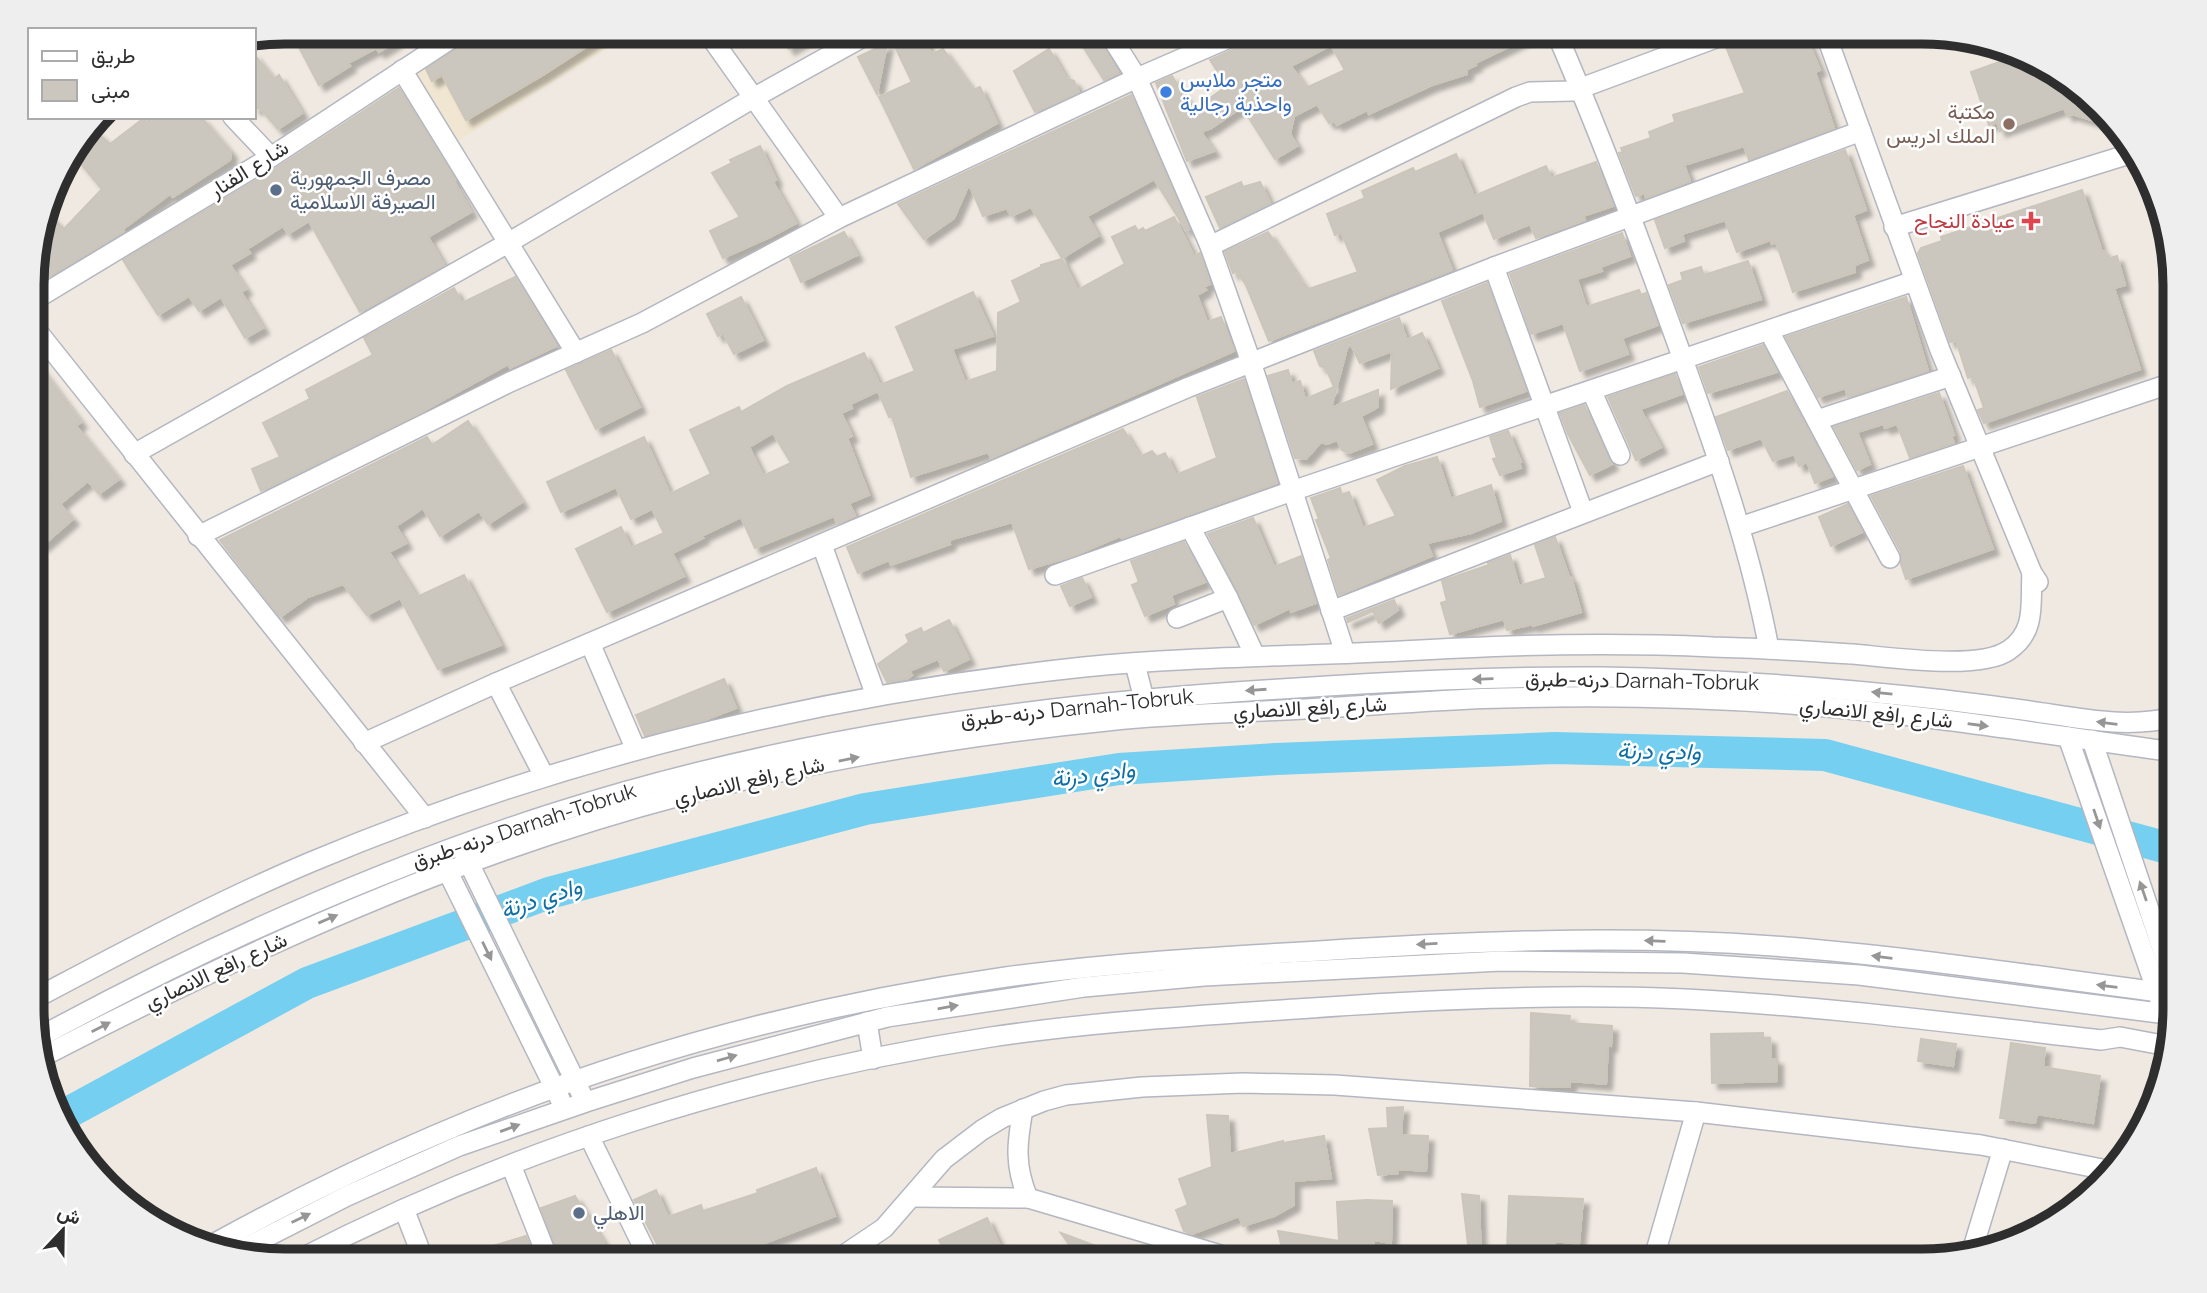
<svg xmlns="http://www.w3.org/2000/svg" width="2207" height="1293" font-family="Raleway,Vazirmatn,sans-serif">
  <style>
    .education { fill: #f0e6d1 }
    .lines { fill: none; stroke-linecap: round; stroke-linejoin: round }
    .river { stroke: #75cff0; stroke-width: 32 }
    .building { fill: #cbc7bf; stroke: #cbc5ba; stroke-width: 2; fill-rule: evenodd; filter: url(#shadow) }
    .minor-casing { stroke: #b4b7c1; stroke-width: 22 }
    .minor { stroke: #fff; stroke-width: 19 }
    .oneway { fill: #969696 }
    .shop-dot { fill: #3f7fe0; stroke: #fff; stroke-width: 2.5 }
    .education-dot { fill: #8d6e63; stroke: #fff; stroke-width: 2.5 }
    .service-dot { fill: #5c6f8a; stroke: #fff; stroke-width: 2.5 }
    .health-dot { fill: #e0444e; stroke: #fff; stroke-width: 2.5 }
    .labels { text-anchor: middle; stroke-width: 5; stroke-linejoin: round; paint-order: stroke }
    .shop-label { font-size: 21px; fill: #366cbe; stroke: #fff; text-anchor: start }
    .education-label { font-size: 21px; fill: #785e54; stroke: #fff; text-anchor: end }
    .street-label { font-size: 21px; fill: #2e2e2e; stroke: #fff }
    .service-label { font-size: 21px; fill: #4e5e75; stroke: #fff; text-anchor: start }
    .health-label { font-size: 21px; fill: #be3a42; stroke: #fff; text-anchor: end }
    .water-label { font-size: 23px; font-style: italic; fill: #0d6fa3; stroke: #fff }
    .rim { fill: none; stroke: #2e2e2e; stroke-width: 9 }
  </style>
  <defs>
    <filter id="shadow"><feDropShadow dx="6" dy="6" stdDeviation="2" flood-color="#0004"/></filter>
  </defs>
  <rect width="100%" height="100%" fill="#efe9e1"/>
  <polygon class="education" points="473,32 632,32 447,148 401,77"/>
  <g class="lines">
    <polyline class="river" points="62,1116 307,983 549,893 865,809 1119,769 1276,759 1555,748 1825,755 2175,850"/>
  </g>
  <g class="building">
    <polygon points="291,32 390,32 396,42 379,52 376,48 348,63 350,66 319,85"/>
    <polygon points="493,32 511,32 515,38 525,32 609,32 543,75 466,120 442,75 432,81 426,69 470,40 474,43"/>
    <polygon points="778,32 818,32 789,49"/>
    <polygon points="888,32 921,32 932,54 943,49 973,90 980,87 997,123 914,169 879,97 912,82"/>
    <polygon points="1074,32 1096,32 1098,39 1118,73 1104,80"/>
    <path d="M1260 32H1539L1475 63 1476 65 1467 69V74L1432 85 1369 114 1367 110 1337 125 1334 121 1329 123 1317 104 1294 116 1290 134 1297 146 1275 159 1242 107 1211 128 1201 132 1214 151 1187 161 1156 83 1172 76 1193 110 1227 86 1210 60 1248 43 1255 33ZM1331 45 1345 70 1306 88 1291 66Z"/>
    <polygon points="1751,32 1804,32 1820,70 1815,72 1834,128 1749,160 1744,146 1684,165 1690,181 1646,198 1645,193 1636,196 1619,153 1623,152 1621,148 1651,138 1649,132 1675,122 1673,115 1745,93 1726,47 1737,43 1744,34"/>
    <polygon points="887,43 881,74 877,94 858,57"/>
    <polygon points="1049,49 1066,78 1074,81 1079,92 1035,112 1014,71"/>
    <polygon points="2002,53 2049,66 2108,125 2072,114 2067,115 2064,108 2000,131 1997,122 1989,125 1971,72 2005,60"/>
    <polygon points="254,54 274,79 279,75 302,113 278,129 260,108 254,108"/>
    <polygon points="399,88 455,180 454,181 471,212 428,237 444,265 360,312 309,221 288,234 283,226 247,249 250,253 230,265 246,289 241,292 263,328 245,338 221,297 199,311 189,296 158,315 123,260 278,167"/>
    <polygon points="1131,95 1189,229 1186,230 1154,179 1087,216 1098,236 1062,258 1031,207 1011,216 1007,208 983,216 969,184 954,218 924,239 898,204"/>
    <polygon points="155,117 201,117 231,152 230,160 173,197 170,194 123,229 124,231 50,276 34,260 34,252 42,225 50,216 64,229 102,189 76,158 78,155 74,151 92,128 110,144 144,118 146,122"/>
    <polygon points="760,146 776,180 773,182 796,223 770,237 723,258 710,231 740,217 712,173 732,163 730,160"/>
    <polygon points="1845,150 1866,210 1853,215 1868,260 1855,265 1855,272 1793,292 1776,242 1772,244 1770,240 1737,252 1725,220 1682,234 1684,241 1665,248 1655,220"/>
    <polygon points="1456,154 1474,196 1546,166 1551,178 1596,162 1613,206 1583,216 1585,220 1536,238 1530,224 1494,239 1483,212 1437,232 1452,270 1269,341 1246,285 1237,271 1233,273 1225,252 1268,232 1300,280 1309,289 1358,272 1341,232 1335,235 1327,214 1365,198 1362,191 1413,168 1415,172"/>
    <polygon points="1241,182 1243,187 1260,182 1270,203 1220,228 1206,197"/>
    <polygon points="2082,190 2102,252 2105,251 2107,259 2117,256 2125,285 2114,288 2140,369 1984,423 1978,410 1984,408 1973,376 1968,378 1956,340 1950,342 1918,253 1921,248 1942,241 1941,237"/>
    <path d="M1174 217 1194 256 1200 253 1210 284 1204 287 1206 290 1197 295 1207 322 1221 317 1234 351 991 458 988 452 911 477 892 416 889 417 878 391 850 404 852 408 841 413 852 436 847 438 869 495 849 503 855 516 837 524 834 516 755 548 741 517 701 536 703 538 672 553 684 576 607 612 576 549 621 527 631 548 664 533 652 509 631 519 616 487 561 512 547 482 644 437 670 494 711 474 690 430 739 407 741 412 787 386 864 353 880 385 915 371 896 327 973 292 993 336 952 349 965 382 997 371 998 313 1021 302 1012 281 1041 267V265L1062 259 1078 290 1125 264 1112 237 1135 226 1138 231 1143 228 1145 231ZM773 433 791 463 763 476 749 447Z"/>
    <polygon points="844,232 857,255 801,282 790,258"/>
    <polygon points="1622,233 1630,256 1600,267 1602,271 1577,279 1586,307 1639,290 1641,295 1646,293 1658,325 1622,338 1628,354 1580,371 1563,323 1531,334 1510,274"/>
    <polygon points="1748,261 1761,299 1683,323 1669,285 1683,280 1681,273 1701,267 1704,275"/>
    <polygon points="515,277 556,346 510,368 508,364 414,416 261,491 252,469 280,457 263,423 310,399 306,390 373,355 364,338 454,288 462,303"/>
    <polygon points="1487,283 1526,391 1480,407 1473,381 1442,301"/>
    <polygon points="741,297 763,340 734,354 723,333 718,336 707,314"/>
    <polygon points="1906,297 1928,371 1848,397 1845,388 1818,397 1786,337"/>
    <polygon points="1399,318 1407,340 1422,333 1438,368 1391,389 1392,351 1360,363 1349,341 1331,408 1378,390 1378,407 1361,416 1372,444 1349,453 1342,450 1337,440 1327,444 1321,442 1306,459 1295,458 1268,376 1288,370 1292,384 1300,381 1305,399 1334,387 1326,368 1320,366 1314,351"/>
    <polygon points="1763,345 1777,372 1708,393 1699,367"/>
    <polygon points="611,350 640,407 596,429 566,370"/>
    <polygon points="34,359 81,422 76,426 119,479 99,494 88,481 60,504 73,519 42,546 34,536 34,494 50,480 34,457"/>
    <polygon points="1675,374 1682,394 1640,409 1661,447 1636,460 1608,397"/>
    <polygon points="1244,379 1277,483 1122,538 1120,536 1073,556 1029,569 1012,522 949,540 950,544 891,565 889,560 858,573 847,547 1123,429 1140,457 1152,451 1157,457 1165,453 1176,475 1217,458 1197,397"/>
    <polygon points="1787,391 1833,476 1815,483 1807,462 1799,466 1794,454 1773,461 1761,438 1728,450 1716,417"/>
    <polygon points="1939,393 1954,435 1951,436 1954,443 1910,458 1897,424 1885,428 1883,424 1857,432 1870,464 1857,470 1834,427"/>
    <polygon points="1584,405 1612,464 1590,475 1568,434 1560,413"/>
    <polygon points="468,421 522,502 488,524 479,511 440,536 423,508 396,526 406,543 389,552 417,597 464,575 501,645 438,669 400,598 367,615 343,584 308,597 280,617 220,540 427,437 432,445"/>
    <polygon points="1508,431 1521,462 1519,463 1521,468 1500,475 1493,459 1497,458 1490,437"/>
    <polygon points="1437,457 1451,499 1491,485 1501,521 1471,533 1427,543 1432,556 1339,595 1328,560 1331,558 1316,520 1319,519 1311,498 1340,488 1342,495 1349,492 1363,528 1396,516 1377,480 1405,466"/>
    <polygon points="1963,466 1993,549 1906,579 1901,564 1901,552 1871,496"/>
    <polygon points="1848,504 1862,532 1831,546 1819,517"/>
    <polygon points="1253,518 1274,567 1301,556 1316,603 1291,612 1290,608 1254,625 1208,534"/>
    <polygon points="1555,537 1569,577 1571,577 1581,612 1533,626 1533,624 1507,630 1504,619 1450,634 1441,603 1447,601 1442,581 1489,565 1488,563 1510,555 1519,586 1546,578 1535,545"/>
    <polygon points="1184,542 1205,582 1171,595 1174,604 1145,616 1132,585 1139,582 1131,561"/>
    <polygon points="1082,578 1091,597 1070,606 1061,586"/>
    <polygon points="1394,600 1398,610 1379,623 1373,611 1348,622 1347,618"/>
    <polygon points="949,620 969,659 944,671 938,659 909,671 912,675 907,679 887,682 878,664 909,642 906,635 921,628 923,633"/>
    <polygon points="724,679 736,708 705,720 645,736 636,715"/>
    <polygon points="1531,1013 1570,1016 1569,1023 1612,1026 1611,1046 1608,1045 1606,1084 1570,1081 1570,1087 1530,1086"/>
    <polygon points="1763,1033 1763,1038 1770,1038 1771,1059 1777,1059 1777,1081 1712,1083 1711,1034"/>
    <polygon points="1921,1039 1956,1044 1953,1066 1918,1061"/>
    <polygon points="2011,1043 2045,1048 2043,1067 2100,1076 2093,1123 2037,1114 2035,1123 2000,1118"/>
    <polygon points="1403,1107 1401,1135 1428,1136 1426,1171 1398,1169 1398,1173 1378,1175 1369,1129 1388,1128 1387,1108"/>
    <polygon points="1207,1115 1228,1116 1230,1154 1283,1141 1283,1143 1324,1136 1331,1178 1294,1181 1294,1205 1274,1216 1243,1226 1239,1216 1192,1234 1184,1231 1176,1210 1188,1205 1179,1179 1212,1167"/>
    <polygon points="816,1168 835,1216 762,1244 771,1261 666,1261 634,1200 656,1190 668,1217 701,1205 703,1211 758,1193 757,1190"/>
    <polygon points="1462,1194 1479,1196 1481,1261 1470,1261"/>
    <polygon points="575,1196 610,1253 588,1261 561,1261 541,1208"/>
    <polygon points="1509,1196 1583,1199 1579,1244 1555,1241 1551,1261 1515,1261 1515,1251 1507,1250"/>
    <polygon points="1367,1200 1392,1201 1391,1243 1374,1240 1371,1261 1285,1261 1278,1231 1339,1241 1337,1202"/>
    <polygon points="987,1218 1007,1261 949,1261 939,1240"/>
    <polygon points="1061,1233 1133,1260 1132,1261 1060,1261 1074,1251"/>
    <polygon points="526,1236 536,1261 498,1261 493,1246"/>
  </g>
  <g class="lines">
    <g class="minor-casing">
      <g id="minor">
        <polyline points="707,32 839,218"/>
        <polyline points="1108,32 1137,78 1210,246 1251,362 1345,653"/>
        <path d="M1556 32C1602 138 1642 245 1681 354 1716 451 1750 547 1769 649"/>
        <polyline points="1825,32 1940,350 2032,573 2038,582"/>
        <polyline points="402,70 576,353"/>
        <polyline points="233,117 271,157"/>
        <polyline points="1894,227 2136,152"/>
        <polyline points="1210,246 1516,97 1530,92 1573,91 1732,32"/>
        <polyline points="1494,267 1583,512"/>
        <polyline points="34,300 271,157 461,32"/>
        <polyline points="34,327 425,818"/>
        <polyline points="1769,331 1890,558"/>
        <polyline points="1592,392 1620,455"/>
        <polyline points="1817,420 1951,376"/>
        <polyline points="134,454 508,243 755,97 872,32"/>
        <polyline points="1190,527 1228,598 1255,656"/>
        <polyline points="1740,527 2175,382"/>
        <polyline points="198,536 510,382 642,323 839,218 1137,78 1243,32"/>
        <polyline points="822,545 876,696"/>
        <polyline points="1055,575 1292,491 1914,281"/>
        <polyline points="1331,611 1719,461"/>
        <polyline points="1177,618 1228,598"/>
        <polyline points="590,643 636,750"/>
        <polyline points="1135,664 1144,699"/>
        <polyline points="496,683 544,776"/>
        <polyline points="2068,737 2160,1000"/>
        <polyline points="2092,740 2175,987"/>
        <polyline points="364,743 496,683 1189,387 1494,267 1861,131"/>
        <polyline points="464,853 581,1093"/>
        <polyline points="443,862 560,1099"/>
        <path d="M34 999C125 951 216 902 311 862 557 759 819 695 1084 667 1165 659 1248 657 1329 654 1390 652 1450 648 1510 646 1578 644 1646 644 1713 647 1759 648 1805 651 1852 654 1889 657 1980 671 2009 650 2037 631 2030 602 2032 573"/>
        <polyline points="867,1022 873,1059"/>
        <path d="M34 1040C199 950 371 872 551 814 788 738 1033 704 1281 689 1388 682 1495 676 1602 677 1716 679 1831 687 1945 700 1978 704 2011 708 2043 713 2088 720 2130 728 2175 717"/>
        <path d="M40 1058C246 951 458 854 683 795 822 759 965 735 1107 721 1184 713 1261 712 1339 707 1394 704 1449 699 1504 698 1603 695 1703 697 1802 705 1927 715 2051 735 2175 752"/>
        <path d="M1023 1109C1017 1143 1014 1165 1028 1198"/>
        <polyline points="589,1136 650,1261"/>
        <polyline points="511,1165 549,1261"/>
        <polyline points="912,1197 1028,1198 1241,1261"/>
        <polyline points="404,1209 424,1261"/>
        <path d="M215 1243C286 1204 358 1168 433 1136 615 1057 810 1005 1006 977 1110 963 1214 957 1319 951 1470 941 1621 935 1773 946 1908 956 2042 977 2175 994"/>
        <polyline points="241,1250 347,1196 459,1146 586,1102 693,1068 887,1017 1084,987 1204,976 1501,961 1683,963 1859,975 2175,1015"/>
        <polyline points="1972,1251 2003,1149"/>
        <path d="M296 1261C512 1149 750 1074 991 1037 1092 1022 1194 1016 1296 1009 1425 1000 1555 993 1685 999 1824 1006 1962 1024 2101 1040L2120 1037 2168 1046"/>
        <polyline points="835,1261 884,1228 944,1159 982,1130 1002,1118 1044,1101 1066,1095 1142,1087 1243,1083 1335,1085 1696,1112 1981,1145 2107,1170"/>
        <polyline points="1653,1261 1696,1112"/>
      </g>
    </g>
    <use href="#minor" class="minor"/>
  </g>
  <defs><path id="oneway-solid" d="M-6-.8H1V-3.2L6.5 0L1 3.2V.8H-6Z" transform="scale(1.75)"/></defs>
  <g class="oneway">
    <use href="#oneway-solid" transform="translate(1483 679) rotate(178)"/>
    <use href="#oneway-solid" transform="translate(1256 690) rotate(176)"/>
    <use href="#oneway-solid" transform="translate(1882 693) rotate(-174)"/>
    <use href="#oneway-solid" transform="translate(2107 723) rotate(-173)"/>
    <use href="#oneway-solid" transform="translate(1978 725) rotate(8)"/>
    <use href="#oneway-solid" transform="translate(849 759) rotate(-11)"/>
    <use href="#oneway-solid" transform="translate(2097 819) rotate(71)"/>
    <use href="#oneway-solid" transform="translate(2143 891) rotate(-109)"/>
    <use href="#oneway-solid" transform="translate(328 919) rotate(-23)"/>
    <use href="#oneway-solid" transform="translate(1655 941) rotate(-178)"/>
    <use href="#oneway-solid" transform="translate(1427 944) rotate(177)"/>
    <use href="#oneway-solid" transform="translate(487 951) rotate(64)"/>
    <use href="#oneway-solid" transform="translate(1882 957) rotate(-173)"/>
    <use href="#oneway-solid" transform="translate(2107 986) rotate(-173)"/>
    <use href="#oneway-solid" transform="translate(948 1007) rotate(-10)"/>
    <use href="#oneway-solid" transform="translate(101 1027) rotate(-27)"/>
    <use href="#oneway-solid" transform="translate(727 1058) rotate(-16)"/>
    <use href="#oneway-solid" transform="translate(510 1128) rotate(-20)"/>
    <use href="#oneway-solid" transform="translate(301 1218) rotate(-26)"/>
  </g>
  <circle class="shop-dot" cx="1166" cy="92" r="7"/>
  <circle class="education-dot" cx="2009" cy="124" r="7"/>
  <g class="service-dot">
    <circle cx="276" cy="190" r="7"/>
    <circle cx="579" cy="1213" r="7"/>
  </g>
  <path class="health-dot" d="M2027.5 210.5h7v7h7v7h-7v7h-7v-7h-7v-7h7z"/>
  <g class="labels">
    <g class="shop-label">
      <text x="1180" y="87">متجر ملابس<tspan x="1180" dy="24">واحذية رجالية</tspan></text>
    </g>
    <g class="education-label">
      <text x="1995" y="119">مكتبة<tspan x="1995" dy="24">الملك ادريس</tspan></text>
    </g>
    <g class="street-label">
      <text transform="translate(249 169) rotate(-32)" y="7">شارع الفنار</text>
      <text transform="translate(1642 681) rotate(1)" y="7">درنه-طبرق Darnah-Tobruk</text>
      <text transform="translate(1077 708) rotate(-6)" y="7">درنه-طبرق Darnah-Tobruk</text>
      <text transform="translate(1310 708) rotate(-3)" y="7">شارع رافع الانصاري</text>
      <text transform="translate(1876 713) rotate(6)" y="7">شارع رافع الانصاري</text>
      <text transform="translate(749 781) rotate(-13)" y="7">شارع رافع الانصاري</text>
      <text transform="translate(524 826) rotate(-18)" y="7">درنه-طبرق Darnah-Tobruk</text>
      <text transform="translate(216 971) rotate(-25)" y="7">شارع رافع الانصاري</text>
    </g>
    <g class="service-label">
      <text x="290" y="185">مصرف الجمهورية<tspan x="290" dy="24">الصيرفة الاسلامية</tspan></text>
      <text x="593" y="1220">الاهلي</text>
    </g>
    <g class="health-label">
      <text x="2015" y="228">عيادة النجاح</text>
    </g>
    <g class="water-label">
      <text transform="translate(1659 751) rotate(1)" y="8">وادي درنة</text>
      <text transform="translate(1093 774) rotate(-7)" y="8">وادي درنة</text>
      <text transform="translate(541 898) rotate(-18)" y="8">وادي درنة</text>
    </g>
  </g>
  <path d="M0 0H2207V1293H0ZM285 44H1922A241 241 0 0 1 2163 285V1008A241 241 0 0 1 1922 1249H285A241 241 0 0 1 44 1008V285A241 241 0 0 1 285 44Z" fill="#eee" fill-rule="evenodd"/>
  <path class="rim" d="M285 44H1922A241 241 0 0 1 2163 285V1008A241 241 0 0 1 1922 1249H285A241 241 0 0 1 44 1008V285A241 241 0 0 1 285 44Z"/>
  <rect x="28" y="28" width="228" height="91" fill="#ffffff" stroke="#ababab" stroke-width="2"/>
  <rect x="42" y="51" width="35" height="10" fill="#ffffff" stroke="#ababab" stroke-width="2"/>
  <text x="91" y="63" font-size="21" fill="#2e2e2e">طريق</text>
  <rect x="42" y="80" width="35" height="21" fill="#cbc7bf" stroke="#ababab" stroke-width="2"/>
  <text x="91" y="98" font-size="21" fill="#2e2e2e">مبنى</text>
  <g transform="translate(63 1230) rotate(22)" stroke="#ffffff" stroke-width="5" paint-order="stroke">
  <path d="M0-5L12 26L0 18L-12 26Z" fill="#2e2e2e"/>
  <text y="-10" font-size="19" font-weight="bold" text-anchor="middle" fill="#2e2e2e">ش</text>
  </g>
</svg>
